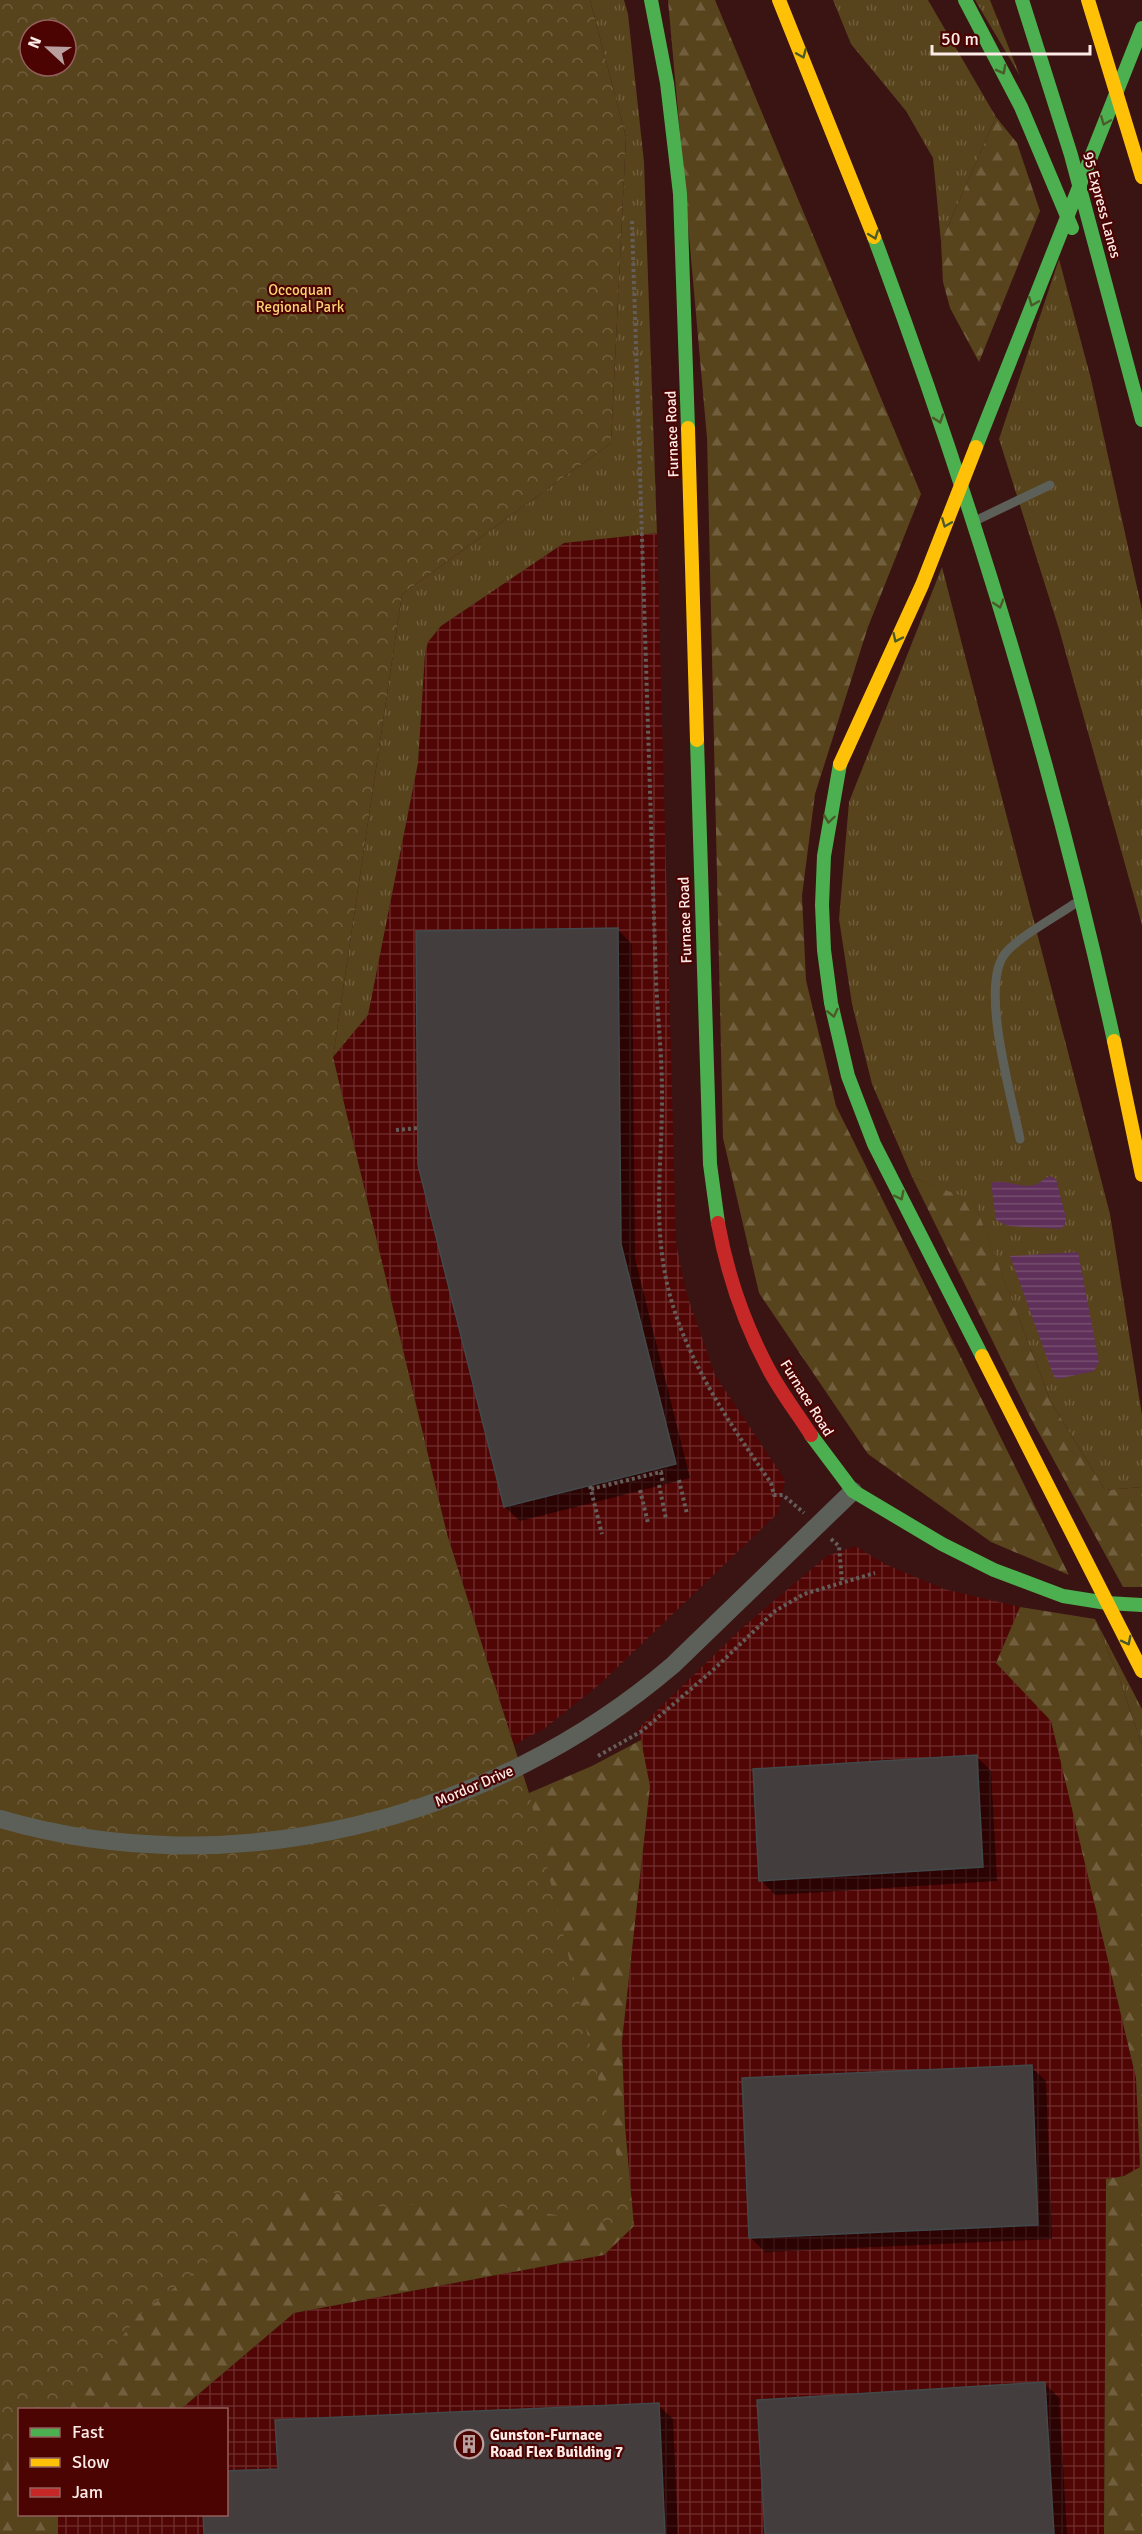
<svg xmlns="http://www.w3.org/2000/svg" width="1142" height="2534" font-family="Signika,sans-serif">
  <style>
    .industrial { fill: url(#industrial-grid) }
    .grass { fill: url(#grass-tufts) }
    .forest { fill: url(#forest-firs) }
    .park { fill: url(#park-crowns); fill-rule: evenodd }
    .water { fill: url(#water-rules) }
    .shadow { fill: #0007 }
    .building { fill: #443d3e; stroke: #41494b; stroke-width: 1.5 }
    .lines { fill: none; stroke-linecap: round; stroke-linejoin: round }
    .path { stroke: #645d59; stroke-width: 4; stroke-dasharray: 3 3; stroke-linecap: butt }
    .lane { stroke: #5d6059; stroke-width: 9 }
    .street { stroke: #5d6059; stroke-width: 18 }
    .fast { stroke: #4caf50; stroke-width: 14 }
    .slow { stroke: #ffc107; stroke-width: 14 }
    .jam { stroke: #c62828; stroke-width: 14 }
    .oneway { stroke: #4c5a29 }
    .labels { text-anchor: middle; stroke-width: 4.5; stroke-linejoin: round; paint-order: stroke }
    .street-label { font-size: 15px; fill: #fdebe8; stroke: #4b0402 }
    .park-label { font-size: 15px; fill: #f9d472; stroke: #4b0402 }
    .poi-label { font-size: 15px; font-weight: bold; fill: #fdebe8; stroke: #4b0402; text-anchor: start }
  </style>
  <defs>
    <pattern id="industrial-grid" width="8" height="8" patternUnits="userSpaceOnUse" patternTransform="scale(1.5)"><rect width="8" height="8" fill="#500604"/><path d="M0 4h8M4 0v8" fill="none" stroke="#6a2a29"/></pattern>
    <pattern id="grass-tufts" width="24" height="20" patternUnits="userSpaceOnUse" patternTransform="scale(1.5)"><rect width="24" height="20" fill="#57431c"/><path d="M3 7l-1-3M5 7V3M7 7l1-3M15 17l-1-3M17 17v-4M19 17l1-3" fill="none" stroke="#705e3d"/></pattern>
    <pattern id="forest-firs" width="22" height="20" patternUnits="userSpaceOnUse" patternTransform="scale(1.5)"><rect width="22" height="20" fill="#57431c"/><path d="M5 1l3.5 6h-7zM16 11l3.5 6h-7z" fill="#705e3d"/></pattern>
    <pattern id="park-crowns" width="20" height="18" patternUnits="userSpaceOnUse" patternTransform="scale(1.5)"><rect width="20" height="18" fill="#57431c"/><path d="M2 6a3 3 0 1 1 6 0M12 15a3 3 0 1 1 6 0" fill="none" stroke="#705e3d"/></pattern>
    <pattern id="water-rules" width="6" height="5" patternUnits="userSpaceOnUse" patternTransform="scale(1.5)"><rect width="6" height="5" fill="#5f3059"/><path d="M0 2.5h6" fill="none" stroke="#774e71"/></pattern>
  </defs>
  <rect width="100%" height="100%" fill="#3a1313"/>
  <g class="industrial">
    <polygon points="657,533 676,1243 686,1292 715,1375 785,1480 778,1513 600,1684 545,1728 514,1745 447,1534 333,1057 368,1015 418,763 425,653 428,642 441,626 564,543"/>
    <polygon points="855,1546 887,1565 944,1589 1020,1607 996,1663 1051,1720 1136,2078 1140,2167 1124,2176 1106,2179 1104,2534 58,2534 58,2515 226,2514 226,2410 181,2409 294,2313 604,2255 634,2226 625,2126 622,2041 650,1786 638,1729 742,1628 827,1556"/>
  </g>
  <g class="grass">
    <polygon points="590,0 624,0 628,14 644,162 657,533 564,543 441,626 428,642 425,653 418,763 368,1015 333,1057 402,594 611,443 626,137"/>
    <polygon points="833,0 928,0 996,117 941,242 933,158 906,111 851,44"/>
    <polygon points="975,0 990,0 1020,76"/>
    <polygon points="1059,259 1091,379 1142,610 1142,925 1059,629 999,439"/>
    <polygon points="942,567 1110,1214 1142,1415 1142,1487 1105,1490 1051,1402 974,1202 912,1177 872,1084 852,1004 839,919 849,802"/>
    <polygon points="1095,1619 1142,1709 1142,1745 1120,1681"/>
  </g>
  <g class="forest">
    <polygon points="668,0 715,0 921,494 868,627 815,794 802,896 806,980 836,1106 1069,1575 991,1542 868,1454 759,1293 723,1138 707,438"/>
    <polygon points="996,117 1017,143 1040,211 979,362 950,308 943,282 941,242"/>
    <polygon points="912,1177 974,1201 1051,1402 1105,1490 1142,1487 1142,1587 1123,1587 1028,1413"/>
    <polygon points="1020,1607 1095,1619 1120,1681 1142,1745 1142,2534 1104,2534 1106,2179 1124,2176 1140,2167 1136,2078 1051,1721 996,1663"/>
    <polygon points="641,1740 650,1786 622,2041 625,2126 634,2226 604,2255 294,2313 181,2409 20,2410 20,2514 58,2515 58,2534 0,2534 0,1916 488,1842 529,1793 592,1766"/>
  </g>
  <path class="park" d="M0 0H590L626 137 611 443 402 594 333 1057 447 1534 529 1793 634 2226 459 2201 382 2207 307 2185 138 2316 67 2409 20 2410 19 2453 0 2465ZM30 30H66V66H30Z"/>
  <g class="water">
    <path d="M1050 1176 1056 1179 1066 1218 1065 1225 1060 1229 1008 1226 996 1220 991 1183C1005 1178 1022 1190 1037 1184 1041 1182 1045 1178 1050 1176Z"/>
    <polygon points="1078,1252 1099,1362 1094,1371 1058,1379 1054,1377 1010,1256"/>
  </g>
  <g class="shadow">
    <polygon points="618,930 632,944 635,1259 690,1478 520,1521 505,1507"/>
    <polygon points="976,1756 991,1771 997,1881 775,1895 761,1880"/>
    <polygon points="1031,2067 1046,2081 1052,2239 765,2252 750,2237"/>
    <polygon points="1045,2384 1059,2398 1067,2534 766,2534"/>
    <polygon points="658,2405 673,2419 678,2534 206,2534 280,2470"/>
  </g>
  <g class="building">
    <polygon points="618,928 621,1244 676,1464 504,1507 418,1165 416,931"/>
    <polygon points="977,1755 983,1867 759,1881 753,1769"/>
    <polygon points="1032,2065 1038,2225 749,2238 742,2078"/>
    <polygon points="1045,2382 1054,2534 765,2534 757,2400"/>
    <polygon points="659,2403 665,2534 204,2534 203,2514 226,2514 226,2471 278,2469 275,2420"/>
  </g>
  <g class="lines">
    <g class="path">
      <path d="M632 221 656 981C658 1019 662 1057 662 1095 662 1177 649 1241 678 1321 700 1381 735 1431 771 1483L774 1495H783L804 1513"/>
      <polyline points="396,1130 418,1128"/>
      <polyline points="679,1480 687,1514"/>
      <polyline points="659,1485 666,1519"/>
      <polyline points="590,1486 602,1534"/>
      <polyline points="591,1489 661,1472 663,1484"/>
      <polyline points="640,1490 648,1523"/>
      <polyline points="831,1539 839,1546 842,1582"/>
      <polyline points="598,1756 642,1731 712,1671 775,1611 804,1594 875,1573"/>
    </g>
    <g class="lane">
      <polyline points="979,519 1050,485"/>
      <path d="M1020 1139C1012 1098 980 989 1004 955 1015 939 1057 916 1074 904"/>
    </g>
    <path class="street" d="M0 1819C232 1887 492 1820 673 1665L853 1491"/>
    <g class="fast">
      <polyline points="651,0 667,83 680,194 688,428"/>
      <polyline points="965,0 1021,107 1072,228"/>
      <polyline points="1022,0 1071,155 1142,420"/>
      <path d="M874 237C972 500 1054 768 1114 1041"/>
      <polyline points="976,447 1142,28"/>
      <polyline points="697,740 710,1164 718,1223"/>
      <polyline points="840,764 824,856 822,905 824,950 831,1003 848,1076 874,1144 982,1356"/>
      <polyline points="811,1435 853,1491 942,1544 994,1570 1063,1596 1107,1603 1142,1605"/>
    </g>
    <g class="slow">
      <polyline points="779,0 874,237"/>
      <polyline points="1088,0 1142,177"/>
      <polyline points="688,428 697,740"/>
      <polyline points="840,764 922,585 976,447"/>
      <polyline points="1114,1041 1142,1175"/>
      <polyline points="982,1356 1142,1671"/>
    </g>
    <path class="jam" d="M718 1223C727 1273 744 1323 768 1368 780 1391 797 1413 811 1435"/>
  </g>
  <defs><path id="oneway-chevron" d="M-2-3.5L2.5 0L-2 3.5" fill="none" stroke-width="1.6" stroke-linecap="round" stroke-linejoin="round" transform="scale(1.5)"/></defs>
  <g class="oneway">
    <use href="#oneway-chevron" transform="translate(802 54) rotate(67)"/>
    <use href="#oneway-chevron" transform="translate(1002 70) rotate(62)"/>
    <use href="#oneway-chevron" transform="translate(1105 121) rotate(112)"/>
    <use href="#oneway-chevron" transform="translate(874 235) rotate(70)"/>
    <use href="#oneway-chevron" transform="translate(1033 302) rotate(112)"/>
    <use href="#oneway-chevron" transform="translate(939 419) rotate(71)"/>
    <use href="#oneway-chevron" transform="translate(946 523) rotate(112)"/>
    <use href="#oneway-chevron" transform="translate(999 604) rotate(73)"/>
    <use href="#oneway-chevron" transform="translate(897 638) rotate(115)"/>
    <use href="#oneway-chevron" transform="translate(829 819) rotate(98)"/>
    <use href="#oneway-chevron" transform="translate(833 1013) rotate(77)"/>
    <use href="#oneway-chevron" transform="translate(900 1196) rotate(63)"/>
    <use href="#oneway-chevron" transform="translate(1127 1641) rotate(63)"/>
  </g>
  <defs>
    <g id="building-ring" transform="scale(1.5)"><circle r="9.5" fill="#4b0402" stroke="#b99f9d" stroke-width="1.5"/><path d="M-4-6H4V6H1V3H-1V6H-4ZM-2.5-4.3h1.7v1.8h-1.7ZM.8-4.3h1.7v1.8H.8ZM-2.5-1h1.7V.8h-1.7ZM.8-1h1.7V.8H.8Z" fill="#b99f9d"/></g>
  </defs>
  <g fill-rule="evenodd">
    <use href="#building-ring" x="469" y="2444"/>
  </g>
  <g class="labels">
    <g class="street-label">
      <text transform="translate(1102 205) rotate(75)" y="5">95 Express Lanes</text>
      <text transform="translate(672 434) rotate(-92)" y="5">Furnace Road</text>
      <text transform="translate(685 920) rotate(-92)" y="5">Furnace Road</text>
      <text transform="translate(807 1398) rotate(58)" y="5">Furnace Road</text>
      <text transform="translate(474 1786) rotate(-23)" y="5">Mordor Drive</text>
    </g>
    <g class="park-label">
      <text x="300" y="295">Occoquan<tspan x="300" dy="17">Regional Park</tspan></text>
    </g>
    <g class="poi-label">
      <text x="490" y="2440">Gunston-Furnace<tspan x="490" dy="17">Road Flex Building 7</tspan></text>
    </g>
  </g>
  <rect x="18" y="2408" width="210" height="108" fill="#4b0402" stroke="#92605e" stroke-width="1.5"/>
  <rect x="30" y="2428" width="30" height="9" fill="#4caf50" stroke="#92605e" stroke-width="1.5"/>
  <text x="72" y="2438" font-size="18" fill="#fdebe8">Fast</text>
  <rect x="30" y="2458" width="30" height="9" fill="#ffc107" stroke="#92605e" stroke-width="1.5"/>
  <text x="72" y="2468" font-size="18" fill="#fdebe8">Slow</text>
  <rect x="30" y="2488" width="30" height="9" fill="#c62828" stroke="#92605e" stroke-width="1.5"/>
  <text x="72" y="2498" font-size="18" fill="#fdebe8">Jam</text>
  <g transform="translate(48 48) rotate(292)"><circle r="28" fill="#4b0402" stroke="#92605e" stroke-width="1.5"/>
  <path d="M0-4.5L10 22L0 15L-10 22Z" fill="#b99f9d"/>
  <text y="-9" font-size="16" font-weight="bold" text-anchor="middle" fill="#fdebe8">N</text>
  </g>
  <path d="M932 45v9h158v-9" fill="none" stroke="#fdebe8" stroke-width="3"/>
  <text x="941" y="45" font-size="18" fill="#fdebe8" stroke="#4b0402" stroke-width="4.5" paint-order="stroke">50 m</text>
</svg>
